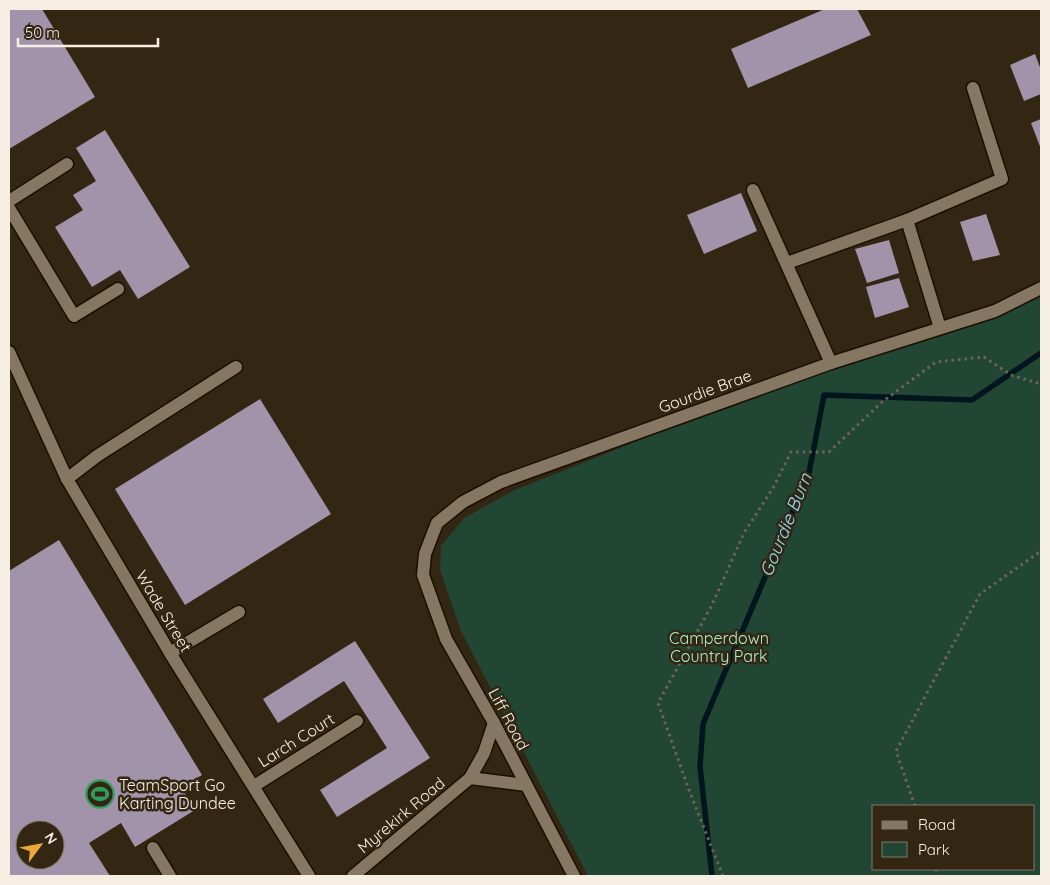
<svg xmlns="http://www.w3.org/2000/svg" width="1050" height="885" font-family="Quicksand,sans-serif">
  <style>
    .green { fill: #224634; fill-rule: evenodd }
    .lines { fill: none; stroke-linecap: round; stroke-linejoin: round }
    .stream { stroke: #00151d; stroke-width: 5.5 }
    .building { fill: #a093aa; fill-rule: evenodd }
    .minor-casing { stroke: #1b0f01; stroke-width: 15 }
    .path { stroke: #706555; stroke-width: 3; stroke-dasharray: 2.5 4; stroke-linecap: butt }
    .minor { stroke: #867762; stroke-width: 12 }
    .labels { text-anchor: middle; stroke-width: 5; stroke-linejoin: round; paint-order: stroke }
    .street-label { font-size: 16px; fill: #f7efe4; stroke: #332714 }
    .park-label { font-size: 16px; fill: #a8efc9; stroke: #332714 }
    .poi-label { font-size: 16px; fill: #f7efe4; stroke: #332714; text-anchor: start }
    .water-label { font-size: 18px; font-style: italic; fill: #90e2fe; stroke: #332714 }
  </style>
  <rect width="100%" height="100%" fill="#332714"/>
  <path class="green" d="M1041 288V876H588L461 631 440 570 441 546 464 518 515 490 831 363 940 328ZM874 806H1034V869H874Z"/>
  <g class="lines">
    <polyline class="stream" points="712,876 700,766 703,724 809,473 824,395 972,400 1041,353"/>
  </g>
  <g class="building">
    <polygon points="9,9 42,9 95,97 9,149"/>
    <polygon points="825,9 857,9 871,35 748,88 731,49"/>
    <polygon points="1035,54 1041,70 1041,94 1024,101 1010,65"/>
    <polygon points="1041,119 1041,149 1031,123"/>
    <polygon points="105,130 190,267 138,299 120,270 92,287 55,227 83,210 73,195 96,181 76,148"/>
    <polygon points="741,193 757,231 704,254 687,215"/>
    <polygon points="986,214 1000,255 973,261 960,222"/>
    <polygon points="889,240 899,273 867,283 855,249"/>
    <polygon points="899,278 909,307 875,318 866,287"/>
    <polygon points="260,399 331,514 185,605 115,489"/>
    <path d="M59 540 202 775 181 787 195 810 135 847 121 823 89 843 110 876H9V571ZM25 830H55V860H25Z"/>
    <polygon points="355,641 430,758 337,817 320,790 387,748 344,681 278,723 263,699"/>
  </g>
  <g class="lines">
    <g class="minor-casing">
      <g id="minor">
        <polyline points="753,190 831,363"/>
        <polyline points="9,201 67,164"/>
        <polyline points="9,208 74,316 118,289"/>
        <polyline points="787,263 907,220"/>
        <polyline points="940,328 907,220 1002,179 973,88"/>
        <polyline points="9,352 67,479 170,653 309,876"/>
        <polyline points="67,479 97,456 236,367"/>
        <polyline points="170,653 239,612"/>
        <polyline points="470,778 526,785"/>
        <polyline points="254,786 357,721"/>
        <polyline points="153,848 170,876"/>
        <polyline points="353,876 470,778 484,753 494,723"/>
        <polyline points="574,876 494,723 446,639 423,575 425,554 437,523 463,502 501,482 831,363 995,311 1041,288"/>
      </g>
    </g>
    <g class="path">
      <polyline points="915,806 896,751 980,594 1041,551"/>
      <polyline points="936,869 939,876"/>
      <polyline points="723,876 689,790 658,703 712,605 744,533 773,488 791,452 829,452 882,402 936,362 984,357 1011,375 1041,384"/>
    </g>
    <use href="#minor" class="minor"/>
  </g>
  <defs>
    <g id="stadium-ring" transform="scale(1.4375)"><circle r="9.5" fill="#332714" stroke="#2e9e5b" stroke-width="1.5"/><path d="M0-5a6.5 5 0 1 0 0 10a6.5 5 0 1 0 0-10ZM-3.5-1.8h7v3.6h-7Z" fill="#2e9e5b"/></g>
  </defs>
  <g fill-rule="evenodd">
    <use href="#stadium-ring" x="100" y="794"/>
  </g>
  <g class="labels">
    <g class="street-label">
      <text transform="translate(705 391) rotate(-20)" y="6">Gourdie Brae</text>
      <text transform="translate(164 611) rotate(59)" y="6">Wade Street</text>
      <text transform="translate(509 719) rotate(62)" y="6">Liff Road</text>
      <text transform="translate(296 740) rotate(-32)" y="6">Larch Court</text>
      <text transform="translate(401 815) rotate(-40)" y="6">Myrekirk Road</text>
    </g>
    <g class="park-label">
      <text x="719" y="644">Camperdown<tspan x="719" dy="18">Country Park</tspan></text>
    </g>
    <g class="poi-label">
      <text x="119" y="791">TeamSport Go<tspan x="119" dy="18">Karting Dundee</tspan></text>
    </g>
    <g class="water-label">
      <text transform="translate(786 525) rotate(-68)" y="6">Gourdie Burn</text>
    </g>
  </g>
  <rect width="1050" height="885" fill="none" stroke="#f7efe4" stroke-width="20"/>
  <rect x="872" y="805" width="162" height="65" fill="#332714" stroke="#817767"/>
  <rect x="882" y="821" width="25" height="8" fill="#867762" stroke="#817767"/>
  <text x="918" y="830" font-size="15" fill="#f7efe4">Road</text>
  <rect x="882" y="842" width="25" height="15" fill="#224634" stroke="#817767"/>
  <text x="918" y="855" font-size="15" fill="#f7efe4">Park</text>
  <g transform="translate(40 845) rotate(58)"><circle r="24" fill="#332714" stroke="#817767"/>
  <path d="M0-4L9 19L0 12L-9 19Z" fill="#eba93a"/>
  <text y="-8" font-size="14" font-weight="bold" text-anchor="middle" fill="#f7efe4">N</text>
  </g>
  <path d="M18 38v8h140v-8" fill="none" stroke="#f7efe4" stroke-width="2.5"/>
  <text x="25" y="38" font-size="15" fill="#f7efe4" stroke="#332714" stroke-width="4" paint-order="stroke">50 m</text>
</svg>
